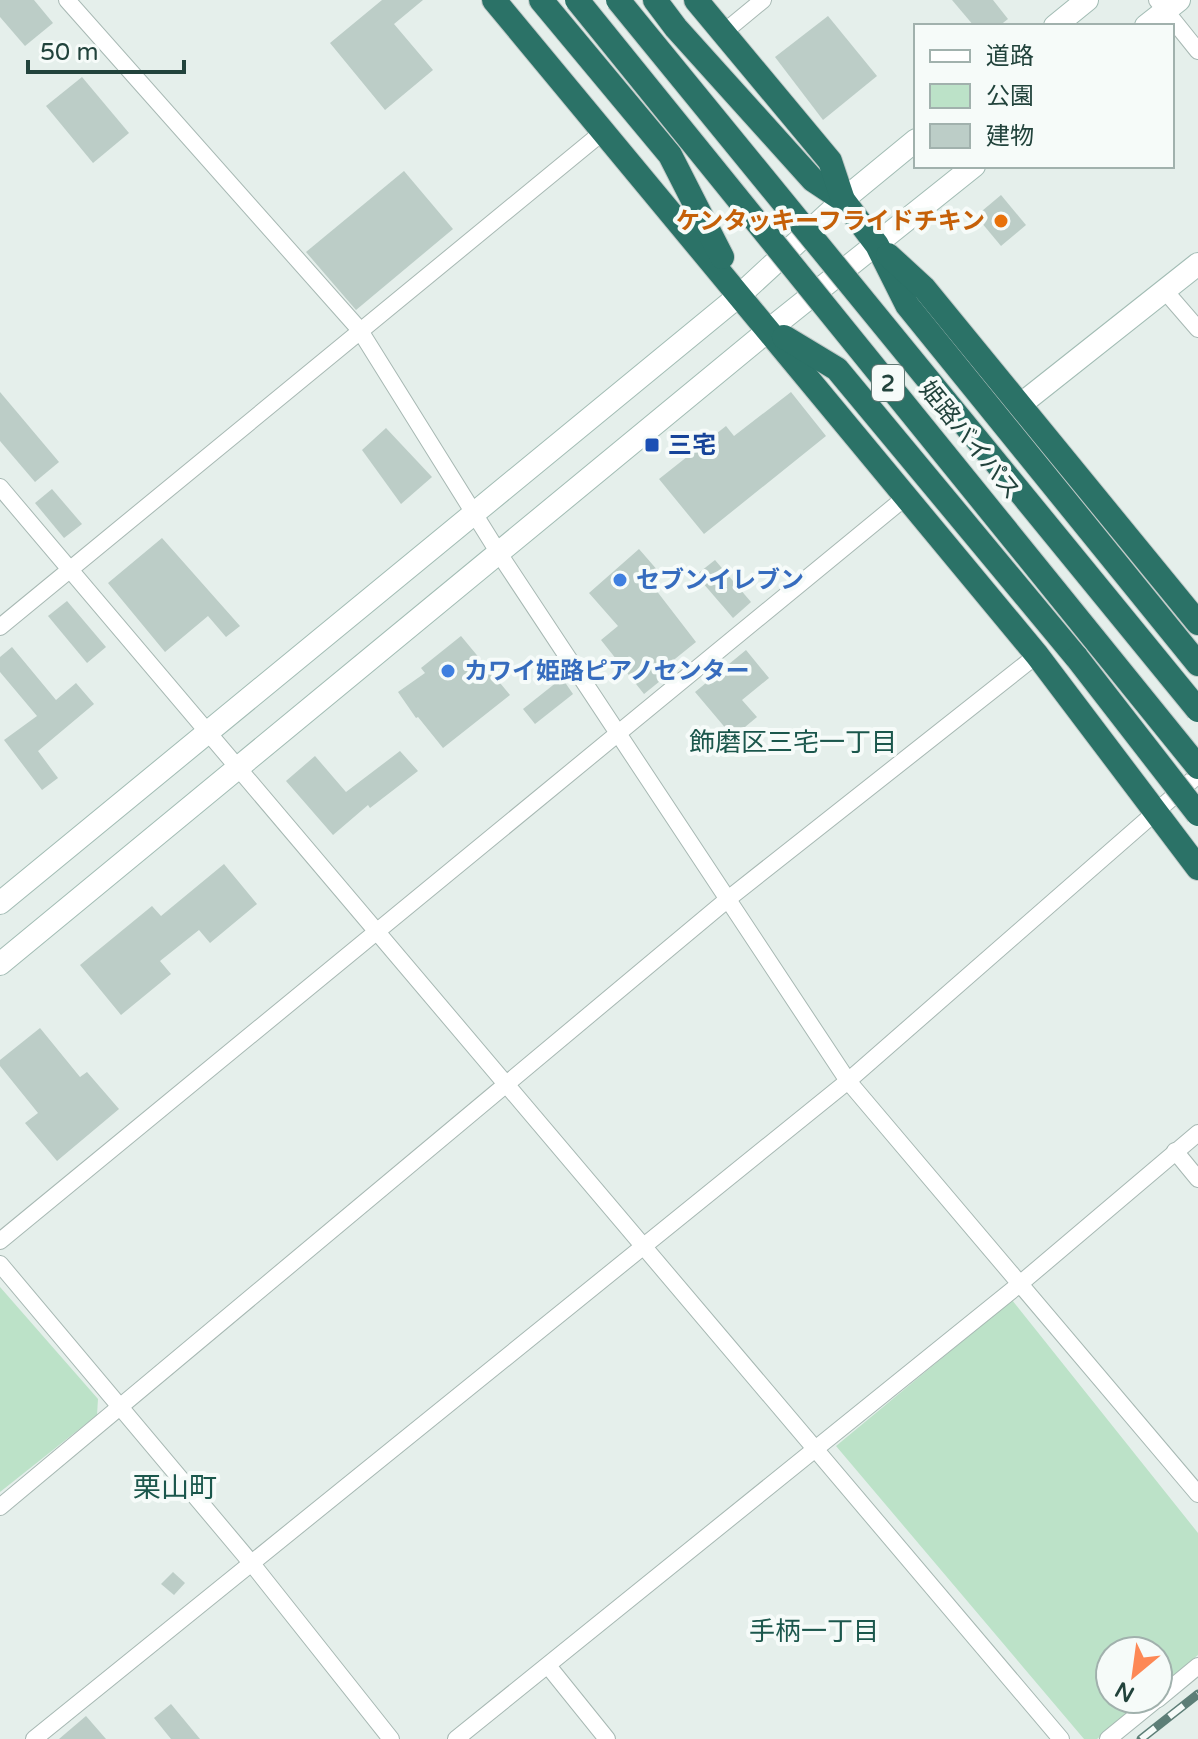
<svg xmlns="http://www.w3.org/2000/svg" width="1198" height="1739" font-family="'Varela Round','Noto Sans JP',sans-serif">
  <style>
    .green { fill: #bce2c8 }
    .building { fill: #bccdc7 }
    .lines { fill: none; stroke-linecap: round; stroke-linejoin: round }
    .street-casing { stroke: #a7b8b3; stroke-width: 18 }
    .secondary-casing { stroke: #a2bcb4; stroke-width: 24 }
    .highway-casing { stroke: #c1cac8; stroke-width: 26 }
    .street { stroke: #fff; stroke-width: 16 }
    .secondary { stroke: #fff; stroke-width: 22 }
    .highway { stroke: #2b7267; stroke-width: 24 }
    .rail-casing { stroke: #5d7e77; stroke-width: 9 }
    .rail { stroke: #f6fbf9; stroke-width: 6; stroke-dasharray: 18; stroke-linecap: butt }
    .highway-bridge-casing { stroke: #c1cac8; stroke-width: 26; stroke-linecap: butt }
    .highway-bridge { stroke: #2b7267; stroke-width: 24 }
    .food-dot { fill: #e8710a; stroke: #f6fbf9; stroke-width: 3 }
    .transit-dot { fill: #1a4fb4; stroke: #f6fbf9; stroke-width: 3 }
    .shop-dot { fill: #3f7fe0; stroke: #f6fbf9; stroke-width: 3 }
    .labels { text-anchor: middle; stroke-width: 8; stroke-linejoin: round; paint-order: stroke }
    .shield { fill: #f6fbf9; stroke: #627a75; stroke-width: 2 }
    .shield-label { font-size: 22px; font-weight: bold; fill: #22433c }
    .food-label { font-size: 24px; font-weight: bold; fill: #c56008; stroke: #f6fbf9; text-anchor: end }
    .street-label { font-size: 24px; fill: #22433c; stroke: #f6fbf9 }
    .transit-label { font-size: 24px; font-weight: bold; fill: #164399; stroke: #f6fbf9; text-anchor: start }
    .shop-label { font-size: 24px; font-weight: bold; fill: #366cbe; stroke: #f6fbf9; text-anchor: start }
    .neighbourhood-label { font-size: 26px; fill: #1b574c; stroke: #f6fbf9 }
    .quarter-label { font-size: 28px; fill: #1b574c; stroke: #f6fbf9 }
  </style>
  <rect width="100%" height="100%" fill="#e5efeb"/>
  <g class="green">
    <polygon points="0,1287 98,1399 97,1415 0,1492"/>
    <polygon points="1012,1300 1198,1533 1198,1655 1158,1688 1158,1651 1110,1651 1110,1699 1145,1699 1097,1739 1084,1739 836,1446"/>
  </g>
  <g class="building">
    <polygon points="0,0 34,0 53,23 25,46 0,17"/>
    <polygon points="382,0 423,0 394,24 433,70 385,110 330,43"/>
    <polygon points="952,0 993,0 1008,19 999,26 974,26"/>
    <polygon points="828,16 877,76 823,120 775,57"/>
    <polygon points="82,77 129,133 93,163 46,106"/>
    <polygon points="404,171 453,229 356,310 306,252"/>
    <polygon points="1001,195 1026,225 1001,246 976,216"/>
    <polygon points="0,392 59,462 35,482 0,441"/>
    <polygon points="791,392 826,436 704,534 659,479 726,426 734,436"/>
    <polygon points="386,428 432,477 401,504 362,450"/>
    <polygon points="52,489 82,524 64,538 35,503"/>
    <polygon points="162,538 240,626 226,637 208,616 165,652 108,583"/>
    <polygon points="639,549 659,572 649,581 696,642 660,671 665,677 644,694 601,640 618,626 589,593"/>
    <polygon points="715,560 751,602 733,618 696,575"/>
    <polygon points="67,601 106,647 87,663 48,616"/>
    <polygon points="461,636 510,695 443,748 418,717 416,718 398,692 425,673 421,668"/>
    <polygon points="12,647 56,700 76,683 94,704 38,751 58,778 42,790 4,740 37,716 0,672 0,657"/>
    <polygon points="746,650 769,678 742,700 757,717 733,737 695,692"/>
    <polygon points="562,678 573,694 535,724 523,709"/>
    <polygon points="400,751 418,771 370,808 368,805 333,835 286,781 315,756 346,792"/>
    <polygon points="224,864 257,904 210,943 199,930 160,961 171,974 121,1015 80,965 152,906 161,916"/>
    <polygon points="40,1028 80,1077 87,1072 119,1109 57,1161 25,1123 38,1113 0,1066 0,1060"/>
    <polygon points="173,1572 185,1583 174,1595 161,1584"/>
    <polygon points="171,1704 200,1739 171,1739 154,1718"/>
    <polygon points="86,1716 106,1739 59,1739"/>
  </g>
  <g class="lines">
    <g class="street-casing">
      <g id="street">
        <polyline points="67,0 359,329 500,555 848,1081 1198,1494"/>
        <polyline points="1157,0 1198,51"/>
        <polyline points="723,33 763,0"/>
        <polyline points="1166,292 1198,329"/>
        <polyline points="0,487 1061,1739"/>
        <polyline points="0,627 604,131"/>
        <polyline points="1175,1151 1198,1179"/>
        <polyline points="0,1241 907,496"/>
        <polyline points="0,1264 253,1565 391,1739"/>
        <polyline points="0,1507 728,899 1037,655"/>
        <polyline points="549,1667 607,1739"/>
        <polyline points="1158,1699 1198,1666"/>
        <polyline points="34,1739 848,1081 1198,775"/>
        <polyline points="456,1739 1021,1283 1198,1133"/>
        <polyline points="1108,1739 1157,1699"/>
      </g>
    </g>
    <g class="secondary-casing">
      <g id="secondary">
        <polyline points="1055,26 1087,0"/>
        <polyline points="1146,26 1179,0"/>
        <polyline points="1020,405 1198,264"/>
        <polyline points="0,903 741,294 843,200 916,140"/>
        <polyline points="0,964 770,329 974,166"/>
      </g>
    </g>
    <g class="highway-casing">
      <g id="highway">
        <polyline points="494,0 1037,655 1198,868"/>
        <polyline points="541,0 670,155 722,257"/>
        <polyline points="655,0 676,28 813,180 843,200"/>
        <polyline points="696,0 830,161 843,200 877,245 907,305 1198,664"/>
        <polyline points="888,255 924,288 1198,623"/>
        <polyline points="784,337 837,369 1077,658"/>
      </g>
    </g>
    <use href="#street" class="street"/>
    <use href="#secondary" class="secondary"/>
    <use href="#highway" class="highway"/>
    <g class="rail-casing">
      <polyline id="rail" points="1141,1739 1198,1694"/>
    </g>
    <use href="#rail" class="rail"/>
    <g class="highway-bridge-casing">
      <g id="highway-bridge">
        <polyline points="577,0 1198,767"/>
        <polyline points="618,0 1198,710"/>
        <polyline points="1077,658 1198,814"/>
      </g>
    </g>
    <use href="#highway-bridge" class="highway-bridge"/>
  </g>
  <circle class="food-dot" cx="1001" cy="221" r="8"/>
  <rect class="transit-dot" x="644" y="437" width="16" height="16" rx="4"/>
  <g class="shop-dot">
    <circle cx="620" cy="580" r="8"/>
    <circle cx="448" cy="671" r="8"/>
  </g>
  <g class="labels">
    <rect class="shield" x="872" y="365" width="32" height="36" rx="6"/>
    <g class="shield-label">
      <text x="888" y="391">2</text>
    </g>
    <g class="food-label">
      <text x="985" y="229">ケンタッキーフライドチキン</text>
    </g>
    <g class="street-label">
      <text transform="translate(970 440) rotate(51)" y="8">姫路バイパス</text>
    </g>
    <g class="transit-label">
      <text x="668" y="453">三宅</text>
    </g>
    <g class="shop-label">
      <text x="636" y="588">セブンイレブン</text>
      <text x="464" y="679">カワイ姫路ピアノセンター</text>
    </g>
    <g class="neighbourhood-label">
      <text x="793" y="751">飾磨区三宅一丁目</text>
      <text x="814" y="1640">手柄一丁目</text>
    </g>
    <g class="quarter-label">
      <text x="175" y="1497">栗山町</text>
    </g>
  </g>
  <rect x="914" y="24" width="260" height="144" fill="#f6fbf9" stroke="#a1b1ad" stroke-width="2"/>
  <rect x="930" y="50" width="40" height="12" fill="#ffffff" stroke="#a1b1ad" stroke-width="2"/>
  <text x="986" y="64" font-size="24" fill="#22433c">道路</text>
  <rect x="930" y="84" width="40" height="24" fill="#bce2c8" stroke="#a1b1ad" stroke-width="2"/>
  <text x="986" y="104" font-size="24" fill="#22433c">公園</text>
  <rect x="930" y="124" width="40" height="24" fill="#bccdc7" stroke="#a1b1ad" stroke-width="2"/>
  <text x="986" y="144" font-size="24" fill="#22433c">建物</text>
  <g transform="translate(1134 1675) rotate(209)"><circle r="38" fill="#f6fbf9" stroke="#a1b1ad" stroke-width="2"/>
  <path d="M0-6L14 30L0 20L-14 30Z" fill="#fd8855"/>
  <text y="-12" font-size="22" font-weight="bold" text-anchor="middle" fill="#22433c">N</text>
  </g>
  <path d="M28 60v12h156v-12" fill="none" stroke="#22433c" stroke-width="4"/>
  <text x="40" y="60" font-size="24" fill="#22433c" stroke="#f6fbf9" stroke-width="6" paint-order="stroke">50 m</text>
</svg>
